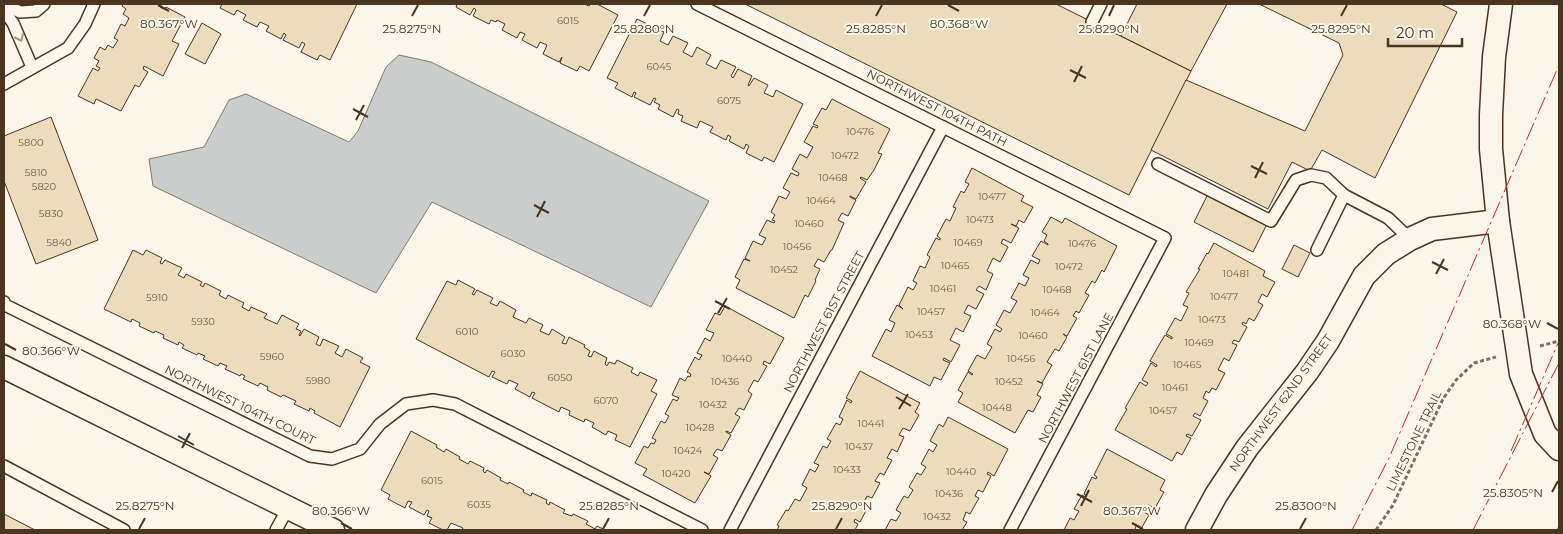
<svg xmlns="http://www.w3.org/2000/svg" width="1563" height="534" font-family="Montserrat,sans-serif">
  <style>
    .water { fill: #c9cecd; stroke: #887966 }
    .building { fill: #ecdcbc; stroke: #4a3520 }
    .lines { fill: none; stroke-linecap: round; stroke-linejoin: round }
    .service-casing { stroke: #4a3520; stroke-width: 14 }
    .minor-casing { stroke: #4a3520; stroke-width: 25 }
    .path { stroke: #7f6f5c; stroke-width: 3; stroke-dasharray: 4 2.5; stroke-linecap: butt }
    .service { stroke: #fbf6e9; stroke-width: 11 }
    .minor { stroke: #fbf6e9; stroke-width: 22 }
    .power { stroke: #c62828; stroke-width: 1; stroke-dasharray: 18 4 2.5 4; stroke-linecap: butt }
    .oneway { stroke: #a29684 }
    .ticks { fill: none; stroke: #4a3520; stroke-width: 2 }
    .labels { text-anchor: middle; stroke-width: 4; stroke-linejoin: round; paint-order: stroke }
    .number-label { font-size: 10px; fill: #725f47 }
    .street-label { font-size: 12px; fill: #4a3520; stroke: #fbf6e9 }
    .ticks-label { font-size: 12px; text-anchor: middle; fill: #4a3520; stroke: #fbf6e9; stroke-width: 4; stroke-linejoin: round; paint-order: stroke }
  </style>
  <rect width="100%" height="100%" fill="#fbf6e9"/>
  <polygon class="water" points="399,55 431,62 709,201 651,307 432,202 376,293 153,186 149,159 204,147 229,100 246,94 349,142 358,131 386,67"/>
  <g class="building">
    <polygon points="123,4 162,4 160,7 164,9 166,7 185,17 172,41 179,44 163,76 144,66 143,69 148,72 139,87 135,85 121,111 96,99 94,104 78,96 93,68 98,71 100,68 96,66 99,61 94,58 100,47 105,50 108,45 113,48 118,40 114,38 121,24 125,26 129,18 123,14 126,9 122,6"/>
    <polygon points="222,4 357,4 330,60 320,55 317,60 301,52 305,44 302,42 299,48 283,40 286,35 284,33 281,39 266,31 269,26 260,22 257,27 243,20 246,15 237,10 234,15 220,8"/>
    <polygon points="457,4 584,4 589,6 591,4 597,4 618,15 589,71 580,66 577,71 560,63 562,57 559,62 543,54 547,45 540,42 537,48 522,40 525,34 520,32 517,38 502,30 505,24 497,20 496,22 491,20 489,24 473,16 476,10 474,8 470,15 456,7"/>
    <polygon points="745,4 1056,4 1191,71 1129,195"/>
    <polygon points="1137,4 1227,4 1191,71 1121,36"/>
    <polygon points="1259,4 1441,4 1457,12 1375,178 1322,150 1310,171 1292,162 1268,209 1151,150 1186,80 1305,131 1343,55 1339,43"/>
    <polygon points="637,19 664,32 660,41 668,45 673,36 688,43 683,52 692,57 697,47 711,55 706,64 716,69 721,60 736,67 731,76 733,78 738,69 752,76 748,85 749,86 754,78 768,85 764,93 773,97 776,90 803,104 774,162 764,157 762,161 746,153 749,146 746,144 744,149 729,141 731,137 728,135 726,140 710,132 713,127 700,121 697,128 681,121 683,116 678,114 679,110 677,109 673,117 658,109 660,105 654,102 656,99 654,98 650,105 634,97 636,93 634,92 632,97 615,88 618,83 607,78"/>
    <polygon points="202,23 221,34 205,64 185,54"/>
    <polygon points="832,99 890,129 878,153 882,154 874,170 867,180 861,177 860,178 866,182 856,199 850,196 850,197 856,200 848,216 842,213 838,220 844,223 832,250 831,250 824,262 818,259 814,266 820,269 815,280 816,281 808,297 805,295 794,318 736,288 740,280 735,277 744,259 750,261 745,258 753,241 762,245 766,238 759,235 767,220 774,223 775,221 772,220 775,215 771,212 779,196 786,199 790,192 783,188 791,173 798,176 799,173 792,169 800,154 807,158 813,147 804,142 813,126 817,128 818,126 813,124 822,108 826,110"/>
    <polygon points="51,117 98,240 36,264 4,181 4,136"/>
    <polygon points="972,168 1024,196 1021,201 1033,207 1024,223 1019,220 1016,226 1011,224 1019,228 1011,243 1003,239 1001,243 1008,247 1000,262 993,258 987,271 993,274 986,290 979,286 976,290 984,294 976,309 968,305 964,313 971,316 963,332 956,328 950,340 960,345 951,362 944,358 943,360 950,363 941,380 934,377 930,386 872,356 886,329 891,332 895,323 889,320 897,305 903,309 899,305 908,287 913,290 917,283 913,281 920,266 925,268 930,257 927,255 936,238 940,240 940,238 937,236 946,219 950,221 956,208 953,207 961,191 964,193 969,184 965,182"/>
    <polygon points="1208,194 1267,224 1253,252 1194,222"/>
    <polygon points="1051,217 1062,223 1065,218 1117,246 1104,272 1102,270 1095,283 1092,281 1085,293 1089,295 1079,313 1076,311 1073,316 1077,318 1067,336 1063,334 1067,337 1059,351 1055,349 1047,362 1052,365 1042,383 1037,381 1043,384 1037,395 1041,397 1033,412 1028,410 1015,433 958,402 963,393 958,390 968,372 972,375 973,374 968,371 977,355 985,359 992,347 987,344 995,329 1000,332 1002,329 996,325 1004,310 1010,313 1017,301 1011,298 1019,283 1025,286 1029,278 1023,275 1031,260 1038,264 1040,260 1032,256 1041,241 1048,245 1048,244 1044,241 1047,235 1042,232"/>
    <polygon points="1214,243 1265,271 1263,276 1275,282 1267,297 1262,294 1258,302 1263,305 1254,321 1249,318 1246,324 1243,322 1242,324 1247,327 1239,342 1234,340 1232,343 1237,345 1229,361 1224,358 1218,370 1225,373 1216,390 1212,388 1209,393 1206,391 1203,398 1208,401 1200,416 1195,413 1193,416 1201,420 1192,436 1187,434 1186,436 1191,438 1182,455 1177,452 1172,461 1115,430 1127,409 1125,408 1140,382 1146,386 1148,383 1142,380 1151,363 1156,367 1157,365 1150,361 1159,345 1165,335 1172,339 1172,337 1166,334 1175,318 1181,321 1188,307 1183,305 1189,293 1186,292 1200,269 1198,269 1207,253 1208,254"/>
    <polygon points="1294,245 1310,253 1298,277 1282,269"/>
    <polygon points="133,250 143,255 146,250 162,258 160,263 162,264 165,260 182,268 178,275 184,278 186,274 202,282 200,285 203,287 205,283 221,291 219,295 226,299 228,295 244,303 242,307 249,311 251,307 267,314 264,318 277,324 282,315 299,324 296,329 301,331 299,335 300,336 304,329 319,337 316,344 320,346 323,339 339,346 335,353 342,357 346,349 363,358 360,362 370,367 340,427 314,413 315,411 310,408 309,411 294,404 296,401 283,395 281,397 267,390 268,387 260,383 258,386 243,379 245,376 241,374 240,376 225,369 227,366 220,363 218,366 203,359 205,356 198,353 197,355 182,348 184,345 179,342 178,345 163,338 164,335 155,331 154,333 139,326 140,323 132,319 131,322 104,309"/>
    <polygon points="458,280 475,289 472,294 474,295 477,290 493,298 490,303 497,306 500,301 516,310 513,317 526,323 529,318 543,325 540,331 549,335 552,329 565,337 562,343 566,344 569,337 585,345 584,347 590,351 588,356 591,357 594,351 607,358 605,364 607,366 609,362 615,364 617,360 633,368 631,372 638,376 640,372 657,380 651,391 657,394 630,447 615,440 617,435 608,431 606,435 592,427 594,423 585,419 584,422 569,415 570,411 561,407 559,412 532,398 535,393 532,392 530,397 515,389 518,384 509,380 507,384 492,377 495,372 492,371 489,377 416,339 447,281 456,285"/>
    <polygon points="725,306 784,338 770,364 764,361 763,364 767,366 758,382 754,380 748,391 752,394 744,410 739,408 735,414 740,417 731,433 726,431 726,432 731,435 722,451 717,449 713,455 718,458 709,474 704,472 711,476 695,503 643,475 647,469 635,463 644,446 648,448 651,443 654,444 656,440 652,438 661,421 665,423 669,416 665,414 673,399 677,401 679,398 672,395 680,378 685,381 688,376 690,377 691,374 687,372 695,357 699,360 702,355 697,353 705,338 710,341 714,333 706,330 715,313 720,315"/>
    <polygon points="860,371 920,403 915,412 919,415 910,431 903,428 899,435 904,437 897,452 892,449 887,458 892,460 884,475 880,473 875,481 880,483 872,498 867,496 863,504 868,507 860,522 855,519 854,522 858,524 855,530 777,530 779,526 777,525 786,510 788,511 795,499 800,501 807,488 802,485 810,469 815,472 819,465 814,463 823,446 827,448 831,441 827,439 836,423 840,425 843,419 839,417 847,400 851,403 852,401 846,398"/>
    <polygon points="948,417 1008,449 994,476 988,472 987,474 991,476 983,492 978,490 975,496 979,498 970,514 966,512 963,520 967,522 962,530 885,530 891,519 896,521 901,513 896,510 904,496 908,498 913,490 909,487 917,473 921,475 926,467 921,464 929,449 933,452 937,445 930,441 939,424 943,427"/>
    <polygon points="411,431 437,445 436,447 444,452 446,449 460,457 459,459 468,464 470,461 484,468 483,471 485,473 487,470 501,478 500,480 508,484 509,482 524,490 523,492 531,496 532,493 547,500 546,503 549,505 550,502 565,510 563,513 572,516 573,514 588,521 586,524 595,529 597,526 605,530 462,530 463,528 451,523 447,530 443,530 429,523 432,518 427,516 429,511 427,510 424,515 409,507 412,502 408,501 405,508 388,499 390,495 381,490"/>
    <polygon points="1107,449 1165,480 1160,490 1164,492 1155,508 1148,505 1144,512 1149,515 1141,529 1136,526 1135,530 1136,530 1064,530 1070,518 1074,520 1079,511 1074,509 1082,495 1086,497 1087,496 1084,494 1092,477 1096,479 1097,477 1094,475"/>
    <polygon points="4,514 35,530 4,530"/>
  </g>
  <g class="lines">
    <g class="service-casing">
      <g id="service">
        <polyline points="4,4 20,12 36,11 44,4"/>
        <polyline points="697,4 1165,238 1010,530"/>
        <polyline points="4,11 13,23 32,67"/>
        <polyline points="1092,22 1101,4"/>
        <polyline points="4,84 68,48 85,24 94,4"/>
        <polyline points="1158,164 1271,221 1296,180 1311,175 1326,178 1344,195 1388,218 1410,239"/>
        <polyline points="1317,250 1344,195"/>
        <polyline points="4,302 5,305 310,456 332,459 360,449 380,424 406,404 433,400 455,404 702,530"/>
        <polyline points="4,466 124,530"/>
        <polyline points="276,530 288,508"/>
        <polyline points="730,530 943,127"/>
      </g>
    </g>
    <g class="minor-casing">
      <g id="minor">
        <polyline points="1501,4 1494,57 1491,115 1491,149 1498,221 1521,374 1545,434 1559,449"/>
        <polyline points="4,367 333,530"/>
        <polyline points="1197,530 1216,495 1247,448 1307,372 1328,341 1364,276 1386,254 1410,239 1432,229 1498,221"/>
      </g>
    </g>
    <g class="path">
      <polyline points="1540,346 1559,341"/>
      <polyline points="1376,530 1393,505 1443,399 1456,380 1474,363 1496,357"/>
    </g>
    <use href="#service" class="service"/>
    <use href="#minor" class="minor"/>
    <g class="power">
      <polyline points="1511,451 1559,341"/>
      <polyline points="1352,530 1389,458 1559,65"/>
      <polyline points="1473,530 1559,363"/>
      <polyline points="1557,530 1559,526"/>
    </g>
  </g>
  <defs><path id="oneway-chevron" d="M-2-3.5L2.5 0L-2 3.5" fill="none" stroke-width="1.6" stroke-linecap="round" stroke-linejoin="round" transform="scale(1.25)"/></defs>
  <use class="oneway" href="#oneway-chevron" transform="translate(20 38) rotate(66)"/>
  <path class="ticks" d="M158 5 169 11M948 5 959 11M412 16 418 5M644 16 650 5M876 16 882 5M1109 16 1114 5M1341 16 1347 5M1070 70 1086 78M1074 82 1082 66M353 109 368 117M356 120 364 105M1251 166 1267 174M1255 178 1263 162M534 205 549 213M537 217 545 201M1432 262 1448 270M1436 274 1444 259M715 301 730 309M718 313 727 298M1547 323 1558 329M5 344 16 350M896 397 911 406M899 409 908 394M178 436 194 445M182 448 190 433M1552 492 1558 481M1077 494 1092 502M1081 506 1089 490M341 523 352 529M1132 523 1143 529M139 529 145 518M603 529 609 518M836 529 842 518M1300 529 1306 518"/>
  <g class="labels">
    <g class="number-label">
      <text x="568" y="24">6015</text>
      <text x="659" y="70">6045</text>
      <text x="729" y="104">6075</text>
      <text x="860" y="135">10476</text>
      <text x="31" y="146">5800</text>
      <text x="845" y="159">10472</text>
      <text x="36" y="176">5810</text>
      <text x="833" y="181">10468</text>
      <text x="44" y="190">5820</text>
      <text x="992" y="200">10477</text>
      <text x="821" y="204">10464</text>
      <text x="51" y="217">5830</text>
      <text x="980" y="223">10473</text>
      <text x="809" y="227">10460</text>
      <text x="59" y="246">5840</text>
      <text x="968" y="246">10469</text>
      <text x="1082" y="247">10476</text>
      <text x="797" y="250">10456</text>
      <text x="955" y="269">10465</text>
      <text x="1069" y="270">10472</text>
      <text x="784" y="273">10452</text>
      <text x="1236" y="277">10481</text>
      <text x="943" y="292">10461</text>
      <text x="1057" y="293">10468</text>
      <text x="1224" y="300">10477</text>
      <text x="157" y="301">5910</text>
      <text x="931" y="315">10457</text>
      <text x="1045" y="316">10464</text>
      <text x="1212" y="323">10473</text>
      <text x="203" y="325">5930</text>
      <text x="467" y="335">6010</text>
      <text x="919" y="338">10453</text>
      <text x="1033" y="339">10460</text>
      <text x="1199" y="346">10469</text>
      <text x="513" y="357">6030</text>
      <text x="272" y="360">5960</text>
      <text x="737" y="362">10440</text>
      <text x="1021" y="362">10456</text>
      <text x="1187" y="368">10465</text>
      <text x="560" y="381">6050</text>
      <text x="318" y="384">5980</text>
      <text x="725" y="385">10436</text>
      <text x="1009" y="385">10452</text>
      <text x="1175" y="391">10461</text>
      <text x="606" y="404">6070</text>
      <text x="713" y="408">10432</text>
      <text x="997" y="411">10448</text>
      <text x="1163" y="414">10457</text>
      <text x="871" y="427">10441</text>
      <text x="700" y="431">10428</text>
      <text x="859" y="450">10437</text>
      <text x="688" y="454">10424</text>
      <text x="847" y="473">10433</text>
      <text x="961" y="475">10440</text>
      <text x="676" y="477">10420</text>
      <text x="432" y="484">6015</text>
      <text x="949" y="497">10436</text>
      <text x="479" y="508">6035</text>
      <text x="937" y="520">10432</text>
    </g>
    <g class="street-label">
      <text transform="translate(937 108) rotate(27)" y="4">NORTHWEST 104TH PATH</text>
      <text transform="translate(824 322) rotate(-62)" y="4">NORTHWEST 61ST STREET</text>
      <text transform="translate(1076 378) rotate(-62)" y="4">NORTHWEST 61ST LANE</text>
      <text transform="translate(1281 403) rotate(-54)" y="4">NORTHWEST 62ND STREET</text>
      <text transform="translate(240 405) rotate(26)" y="4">NORTHWEST 104TH COURT</text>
      <text transform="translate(1414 441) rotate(-64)" y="4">LIMESTONE TRAIL</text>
    </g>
  </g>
  <g class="ticks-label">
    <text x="169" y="28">80.367°W</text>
    <text x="959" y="28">80.368°W</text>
    <text x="412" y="33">25.8275°N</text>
    <text x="644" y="33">25.8280°N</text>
    <text x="876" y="33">25.8285°N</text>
    <text x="1109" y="33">25.8290°N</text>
    <text x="1341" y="33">25.8295°N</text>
    <text x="1512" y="328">80.368°W</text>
    <text x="51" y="355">80.366°W</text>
    <text x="1513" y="497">25.8305°N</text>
    <text x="145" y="510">25.8275°N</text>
    <text x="609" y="510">25.8285°N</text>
    <text x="842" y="510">25.8290°N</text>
    <text x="1306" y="510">25.8300°N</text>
    <text x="341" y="515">80.366°W</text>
    <text x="1132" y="515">80.367°W</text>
  </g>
  <rect width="1563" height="534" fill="none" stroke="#4a3520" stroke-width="10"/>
  <path d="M1388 38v8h74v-8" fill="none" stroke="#4a3520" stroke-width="2.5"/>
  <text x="1396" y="38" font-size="15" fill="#4a3520" stroke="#fbf6e9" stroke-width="4" paint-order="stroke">20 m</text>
</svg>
